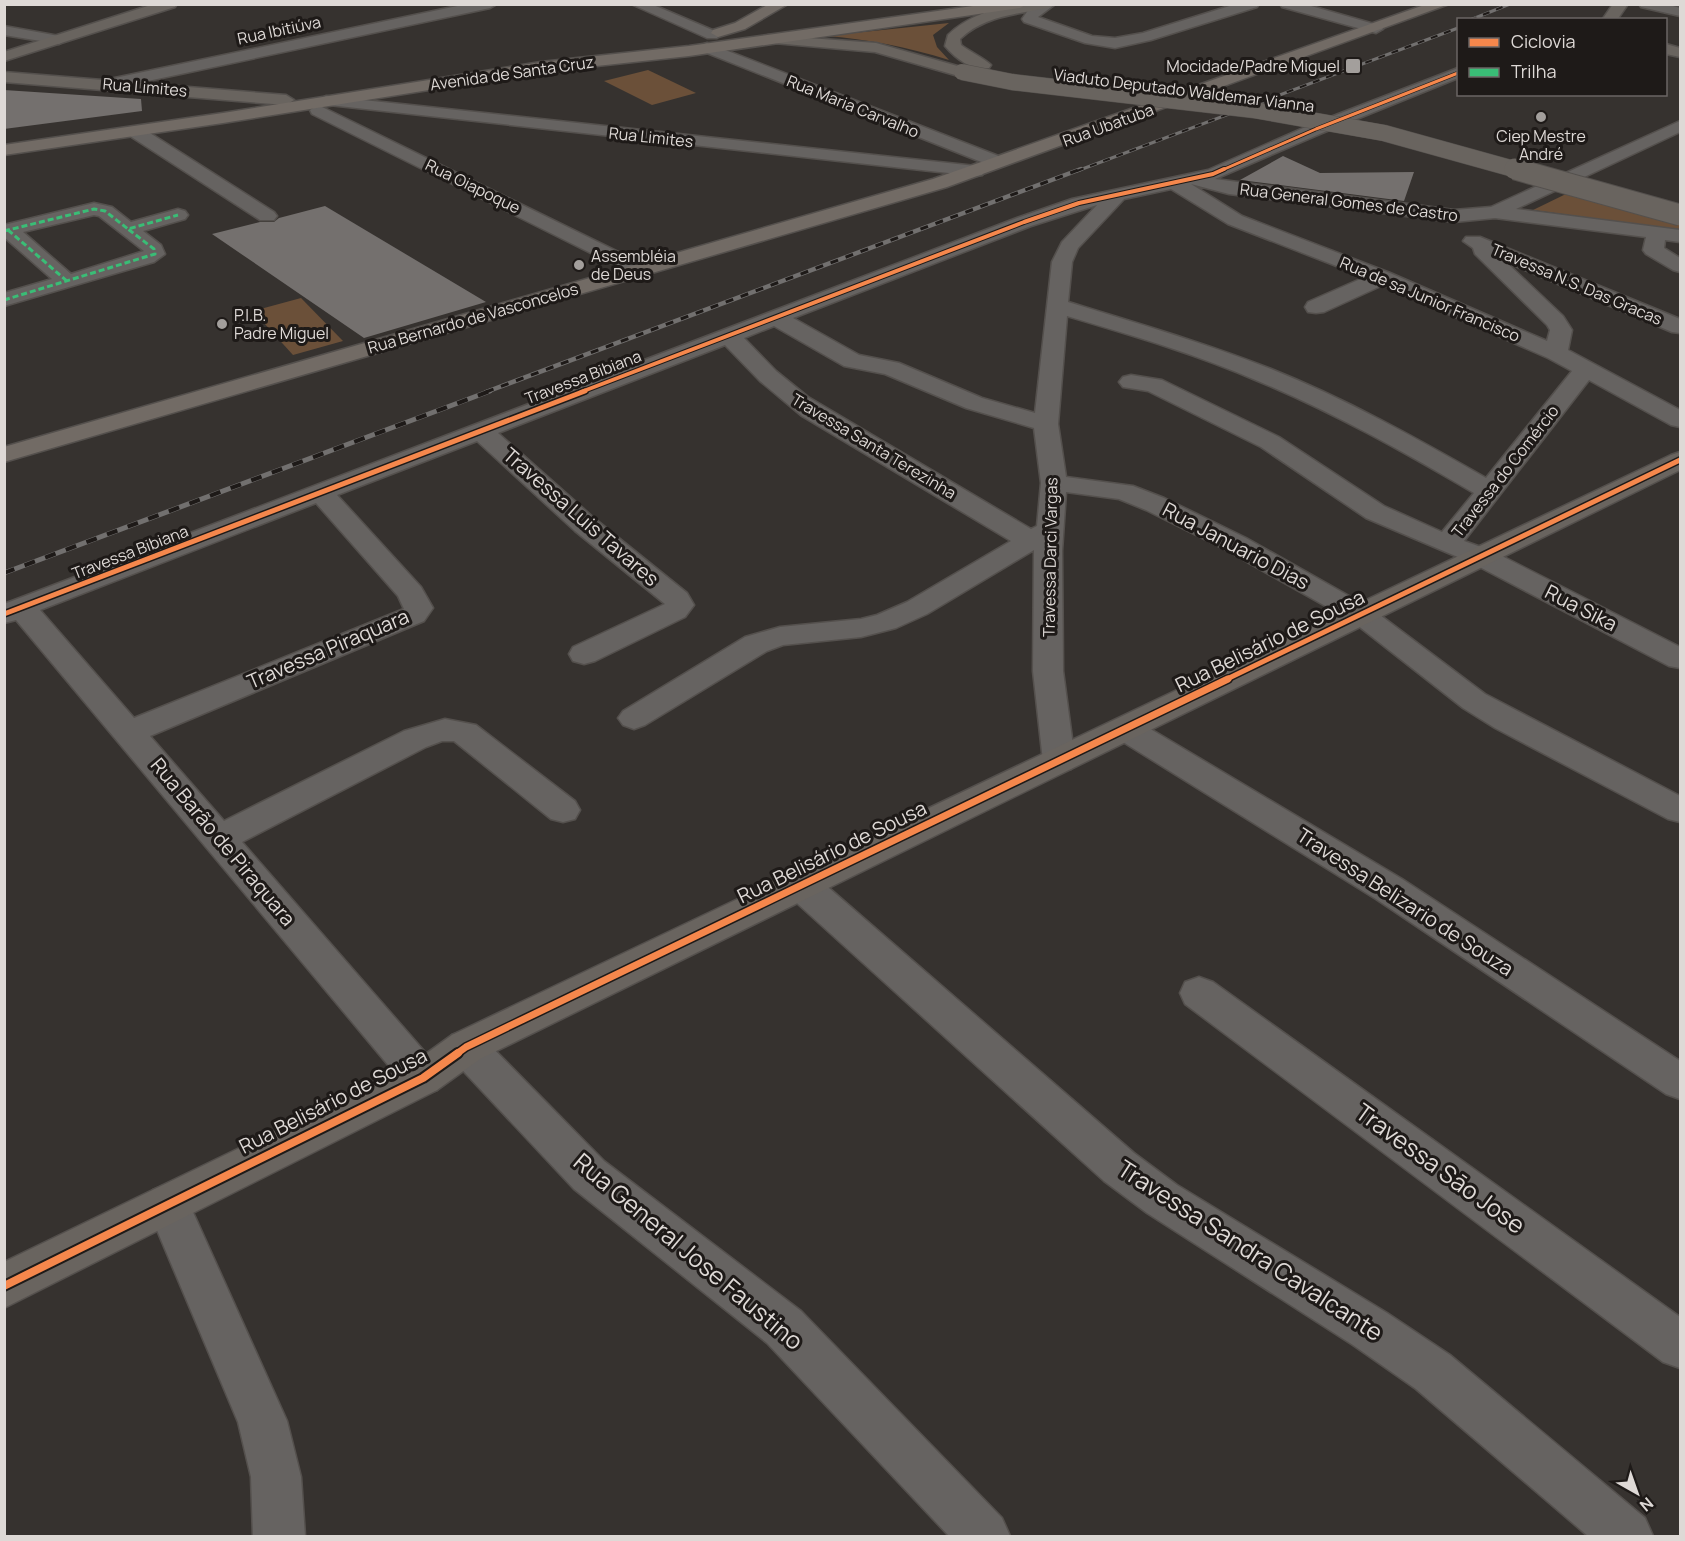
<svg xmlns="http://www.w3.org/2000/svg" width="1685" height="1541" font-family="Manrope,sans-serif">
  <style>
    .green { fill: #6b5039 }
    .building { fill: #74706e }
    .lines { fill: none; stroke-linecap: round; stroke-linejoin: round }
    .street-casing { stroke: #54504d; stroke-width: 3 }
    .secondary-casing { stroke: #54504d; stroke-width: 3 }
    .primary-casing { stroke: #54504d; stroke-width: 3 }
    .street { fill: #666361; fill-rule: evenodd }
    .secondary { fill: #69645f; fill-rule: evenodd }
    .primary { fill: #726b65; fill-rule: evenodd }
    .rail-far2-casing { stroke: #72706f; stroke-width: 3 }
    .rail-far1-casing { stroke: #72706f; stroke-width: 4.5 }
    .rail-casing { stroke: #72706f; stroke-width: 5 }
    .rail-far2 { stroke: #1e1a18; stroke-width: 2; stroke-dasharray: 7; stroke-linecap: butt }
    .rail-far1 { stroke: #1e1a18; stroke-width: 3; stroke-dasharray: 8; stroke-linecap: butt }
    .rail { stroke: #1e1a18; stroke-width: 4; stroke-dasharray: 11; stroke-linecap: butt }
    .secondary-bridge-far1-casing { stroke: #54504d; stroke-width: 17; stroke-linecap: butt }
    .secondary-bridge-casing { stroke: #54504d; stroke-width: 23; stroke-linecap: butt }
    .secondary-bridge-far1 { stroke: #69645f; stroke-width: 16 }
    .secondary-bridge { stroke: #69645f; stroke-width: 21 }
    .quiet { stroke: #3abd76; stroke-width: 3; stroke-dasharray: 6 3; stroke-linecap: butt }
    .cycleway-far4-casing { stroke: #1e1a18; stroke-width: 4.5 }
    .cycleway-far3-casing { stroke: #1e1a18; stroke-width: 6 }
    .cycleway-far2-casing { stroke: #1e1a18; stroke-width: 8 }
    .cycleway-far1-casing { stroke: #1e1a18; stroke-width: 10 }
    .cycleway-casing { stroke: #1e1a18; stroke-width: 12 }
    .cycleway-far4 { stroke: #f5874c; stroke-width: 3 }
    .cycleway-far3 { stroke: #f5874c; stroke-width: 4 }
    .cycleway-far2 { stroke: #f5874c; stroke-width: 5 }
    .cycleway-far1 { stroke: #f5874c; stroke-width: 7 }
    .cycleway { stroke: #f5874c; stroke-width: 8 }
    .poi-dot { fill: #a39f9c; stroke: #1e1a18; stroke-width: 2 }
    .labels { text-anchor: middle; stroke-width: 6; stroke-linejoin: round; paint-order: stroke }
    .far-street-label { font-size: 16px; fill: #ded9d6; stroke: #1e1a18 }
    .far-poi-label { font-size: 16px; fill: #ded9d6; stroke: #1e1a18; text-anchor: start }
    .street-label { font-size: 20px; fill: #ded9d6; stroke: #1e1a18 }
    .near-street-label { font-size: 24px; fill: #ded9d6; stroke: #1e1a18 }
  </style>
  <rect width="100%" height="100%" fill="#36322f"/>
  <g class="green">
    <path d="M949 23 933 35 937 47 949 60C907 47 868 39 825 36Z"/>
    <polygon points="648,70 696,93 652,105 604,81"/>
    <polygon points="1568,193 1680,223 1680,230 1533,210"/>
    <polygon points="301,298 343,341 293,355 253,311"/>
  </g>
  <g class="building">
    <polygon points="4,90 141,99 142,111 4,129"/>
    <polygon points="1283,156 1320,173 1414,172 1404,201 1240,180"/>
    <polygon points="325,206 486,302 364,338 212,234 260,222 274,222 279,218"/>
  </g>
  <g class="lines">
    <g class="street-casing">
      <g id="street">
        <polygon points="467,4 497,4 490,8 110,89 102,84 110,79"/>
        <polygon points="631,4 651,4 717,32 719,35 717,38 707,38"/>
        <polygon points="1037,4 1054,5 1038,17 1092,36 1115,38 1143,33 1236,4 1259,4 1257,7 1151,40 1115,48 1085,43 1024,22 1022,19 1029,9"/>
        <polygon points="1280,4 1304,4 1381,26 1383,29 1376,33 1282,7"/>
        <polygon points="1639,4 1666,4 1680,8 1680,16 1641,7"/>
        <polygon points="4,26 59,36 66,40 59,44 4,35"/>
        <polygon points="707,43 1001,157 1004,161 1001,165 989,165 702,51 699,48 702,45"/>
        <path d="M1458 68V78L1322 133 1215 179 1454 210 1491 207 1680 121V132L1516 209 1680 230V242L1665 240 1664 248 1680 258V272L1673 270 1646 254 1643 250 1646 237 1495 218 1454 222 1229 194 1191 184 1242 216 1390 273 1547 341 1550 330 1547 325 1475 254 1473 248 1463 241 1466 237H1480L1680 319V333L1672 332 1506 262 1563 316 1572 330 1568 350 1680 410V427L1671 425 1589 380 1464 541 1492 551 1680 647V668L1669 666 1472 563 1366 518 1261 447 1148 391 1123 387 1119 382 1123 377 1131 375 1162 380 1279 437 1384 506 1442 532 1474 493C1404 452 1333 412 1258 381 1196 354 1131 335 1067 316L1058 424 1066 477 1133 486 1164 498 1246 538 1372 609 1485 694 1680 796V822L1668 819 1495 728 1463 708 1352 621 1226 550 1146 510 1119 499 1066 492 1062 551 1063 671 1075 761 1071 769 1059 772 1047 769 1043 761 1033 671 1034 550 927 614 896 628 861 637 783 645 767 651 645 725 634 729 623 725 618 718 623 711 745 637 780 627 861 619 877 615 907 602 1011 541 802 416 760 381 725 345 498 433 595 519 687 593 694 605 685 617 595 661 584 664 573 661 569 654 573 647 665 604 575 531 477 441 337 495 421 587 433 608 424 621 150 736 224 821 404 731 445 719 476 725 575 801 580 810 575 819 563 822 551 819 454 741H442L426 747 242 842 437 1066 443 1078 437 1090 423 1095 409 1090 16 620 4 623V604L1017 218 1072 199 1208 170 1310 125ZM1171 189 1228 224 1365 277 1308 302 1305 307 1308 312 1316 313 1324 312 1383 285 1548 358 1572 371 1486 478C1416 438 1346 399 1271 369 1205 343 1136 323 1068 302L1072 262 1078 248 1124 199ZM1097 205 1062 242 1052 262 1035 413 982 398 899 363 859 355 793 318 1031 226ZM774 326 844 366 885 374 966 408 1034 428 1041 483 1037 526 1031 529 808 397 776 371 744 338ZM316 503 398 596 404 609 134 718 40 610Z"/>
        <polygon points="326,96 976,166 982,167 985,171 982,175 976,176 320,104 318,101"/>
        <polygon points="318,105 647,266 650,270 647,274 640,276 633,274 312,114 310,110"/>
        <polygon points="136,127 142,128 274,212 277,216 274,220 260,220 130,136 127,132 130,128"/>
        <path d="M94 203 112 207 131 222 178 209 185 211 188 215 185 219 143 231 161 245 165 254 154 262 4 306V293L52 279 4 237V225ZM94 215 99 216 144 251 71 274 23 232Z"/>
        <polygon points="1126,718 1137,721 1402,879 1680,1061 1680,1099 1666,1094 1376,899 1115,737 1110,729 1115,721"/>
        <polygon points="801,871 814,875 1134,1153 1177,1185 1387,1313 1450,1355 1645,1518 1653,1536 1588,1536 1416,1389 1353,1345 1147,1213 1104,1181 788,895 783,885 788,875"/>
        <polygon points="1199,977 1213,982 1680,1317 1680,1368 1663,1362 1185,1004 1180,993 1185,982"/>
        <polygon points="466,1030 480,1035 604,1161 801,1311 1002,1518 1010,1536 949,1536 767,1343 574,1189 452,1059 446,1047 452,1035"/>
        <polygon points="168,1184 183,1190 287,1421 301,1477 305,1536 253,1536 251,1477 238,1422 146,1204 153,1190"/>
      </g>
    </g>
    <g class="secondary-casing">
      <g id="secondary">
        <polygon points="154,4 177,4 175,7 4,61 4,52"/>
        <path d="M1020 4H1055L1048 8C1017 14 984 16 960 39L961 45C970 52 984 58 991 65L989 68C973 72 955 58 945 46L948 35C968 16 993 9 1020 4Z"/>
        <polygon points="1613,4 1628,4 1617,20 1602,20"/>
        <polygon points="768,35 876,43 968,69 970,72 962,77 875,52 763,42 761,39"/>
        <polygon points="1666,44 1680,48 1680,57 1666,54"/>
        <polygon points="4,72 286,95 294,100 286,105 4,82"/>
        <polygon points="1680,452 1680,470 480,1059 437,1090 4,1308 4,1262 409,1066 452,1035 1671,455"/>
      </g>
    </g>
    <g class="primary-casing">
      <g id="primary">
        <polygon points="769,4 788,4 745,29 718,37 711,33 713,30 735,23"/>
        <polygon points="987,4 1027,4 1020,8 689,56 541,72 223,123 4,155 4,145 223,113 541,62 689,46"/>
        <polygon points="1427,4 1449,4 947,187 4,462 4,447 933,179"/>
      </g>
    </g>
    <use href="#street" class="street"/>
    <use href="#secondary" class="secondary"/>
    <use href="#primary" class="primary"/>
    <g class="rail-far2-casing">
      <g id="rail-far2">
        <polyline points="1470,20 1510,4"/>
        <polyline points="1077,171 1458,28"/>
      </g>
    </g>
    <g class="rail-far1-casing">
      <polyline id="rail-far1" points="486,392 1081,169"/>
    </g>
    <g class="rail-casing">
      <polyline id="rail" points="4,573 490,391"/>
    </g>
    <use href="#rail-far2" class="rail-far2"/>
    <use href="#rail-far1" class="rail-far1"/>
    <use href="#rail" class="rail"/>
    <g class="secondary-bridge-far1-casing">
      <polyline id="secondary-bridge-far1" points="962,72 1012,82 1254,110 1384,133 1521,171"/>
    </g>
    <g class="secondary-bridge-casing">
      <polyline id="secondary-bridge" points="1515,169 1680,215"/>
    </g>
    <use href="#secondary-bridge-far1" class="secondary-bridge-far1"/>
    <use href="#secondary-bridge" class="secondary-bridge"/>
    <g class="quiet">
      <polyline points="8,230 68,282"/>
      <polyline points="4,231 94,209 105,211 128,229 178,215"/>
      <polyline points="4,300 155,254 154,249 128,229"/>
    </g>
    <g class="cycleway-far4-casing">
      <polyline id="cycleway-far4" points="1220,171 1316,129 1458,73"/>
    </g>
    <g class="cycleway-far3-casing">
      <polyline id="cycleway-far3" points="581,392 1024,222 1079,203 1213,174 1224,169"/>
    </g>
    <g class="cycleway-far2-casing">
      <g id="cycleway-far2">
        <polyline points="4,614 585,391"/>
        <polyline points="1225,680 1680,460"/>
      </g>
    </g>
    <g class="cycleway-far1-casing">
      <polyline id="cycleway-far1" points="455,1055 466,1047 1228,679"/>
    </g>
    <g class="cycleway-casing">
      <polyline id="cycleway" points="4,1286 423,1078 458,1053"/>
    </g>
    <use href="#cycleway-far4" class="cycleway-far4"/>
    <use href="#cycleway-far3" class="cycleway-far3"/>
    <use href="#cycleway-far2" class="cycleway-far2"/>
    <use href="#cycleway-far1" class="cycleway-far1"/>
    <use href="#cycleway" class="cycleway"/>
  </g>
  <g class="poi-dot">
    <rect x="1345" y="58" width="16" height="16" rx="3"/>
    <circle cx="1541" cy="117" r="6"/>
    <circle cx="579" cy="265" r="6"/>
    <circle cx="222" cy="324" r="6"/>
  </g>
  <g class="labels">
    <g class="far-street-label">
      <text transform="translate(279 30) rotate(-12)" y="6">Rua Ibitiúva</text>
      <text transform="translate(512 73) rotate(-8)" y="6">Avenida de Santa Cruz</text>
      <text transform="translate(145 87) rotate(5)" y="6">Rua Limites</text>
      <text transform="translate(1184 90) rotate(7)" y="6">Viaduto Deputado Waldemar Vianna</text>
      <text transform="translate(853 106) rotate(22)" y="6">Rua Maria Carvalho</text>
      <text transform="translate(1108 125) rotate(-20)" y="6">Rua Ubatuba</text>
      <text transform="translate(651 137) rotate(6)" y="6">Rua Limites</text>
      <text transform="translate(473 186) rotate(26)" y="6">Rua Oiapoque</text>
      <text transform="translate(1349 202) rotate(7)" y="6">Rua General Gomes de Castro</text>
      <text transform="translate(1577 284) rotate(23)" y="6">Travessa N.S. Das Gracas</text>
      <text transform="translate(1430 299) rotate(23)" y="6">Rua de sa Junior Francisco</text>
      <text transform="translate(473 318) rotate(-16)" y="6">Rua Bernardo de Vasconcelos</text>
      <text transform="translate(583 377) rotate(-21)" y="6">Travessa Bibiana</text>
      <text transform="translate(874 446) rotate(31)" y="6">Travessa Santa Terezinha</text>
      <text transform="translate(1505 471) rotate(-52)" y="6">Travessa do Comércio</text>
      <text transform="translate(130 552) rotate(-21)" y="6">Travessa Bibiana</text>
      <text transform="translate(1050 557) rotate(-89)" y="6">Travessa Darci Vargas</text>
    </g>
    <g class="far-poi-label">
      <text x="1340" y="72" text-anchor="end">Mocidade/Padre Miguel</text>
      <text x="1541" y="142" text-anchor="middle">Ciep Mestre<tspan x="1541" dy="18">André</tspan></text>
      <text x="591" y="262">Assembléia<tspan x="591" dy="18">de Deus</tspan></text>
      <text x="234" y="321">P.I.B.<tspan x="234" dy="18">Padre Miguel</tspan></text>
    </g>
    <g class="street-label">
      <text transform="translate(581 517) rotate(41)" y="7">Travessa Luis Tavares</text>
      <text transform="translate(1236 546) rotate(28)" y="7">Rua Januario Dias</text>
      <text transform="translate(1581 608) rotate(27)" y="7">Rua Sika</text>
      <text transform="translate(1270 641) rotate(-26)" y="7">Rua Belisário de Sousa</text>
      <text transform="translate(328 649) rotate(-23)" y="7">Travessa Piraquara</text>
      <text transform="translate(223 842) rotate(50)" y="7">Rua Barão de Piraquara</text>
      <text transform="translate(832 852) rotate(-26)" y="7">Rua Belisário de Sousa</text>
      <text transform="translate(1405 902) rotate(33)" y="7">Travessa Belizario de Souza</text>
      <text transform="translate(333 1101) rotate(-27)" y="7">Rua Belisário de Sousa</text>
    </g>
    <g class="near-street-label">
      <text transform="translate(1440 1169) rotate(36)" y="8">Travessa Sāo Jose</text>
      <text transform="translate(1250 1251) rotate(33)" y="8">Travessa Sandra Cavalcante</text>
      <text transform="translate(688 1252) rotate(40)" y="8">Rua General Jose Faustino</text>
    </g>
  </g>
  <rect width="1685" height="1541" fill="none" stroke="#ded9d6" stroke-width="12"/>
  <rect x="1457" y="18" width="210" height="78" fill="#1e1a18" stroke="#6b6664" stroke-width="1.5"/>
  <rect x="1469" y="38" width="30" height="9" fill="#f5874c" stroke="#6b6664" stroke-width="1.5"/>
  <text x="1511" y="48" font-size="18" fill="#ded9d6">Ciclovia</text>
  <rect x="1469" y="68" width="30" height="9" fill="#3abd76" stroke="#6b6664" stroke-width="1.5"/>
  <text x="1511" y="78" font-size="18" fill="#ded9d6">Trilha</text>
  <g transform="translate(1637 1493) rotate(140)" stroke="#1e1a18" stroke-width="4.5" paint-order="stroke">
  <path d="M0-4.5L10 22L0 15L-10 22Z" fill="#ded9d6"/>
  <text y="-9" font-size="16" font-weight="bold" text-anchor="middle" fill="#ded9d6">N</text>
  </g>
</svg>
